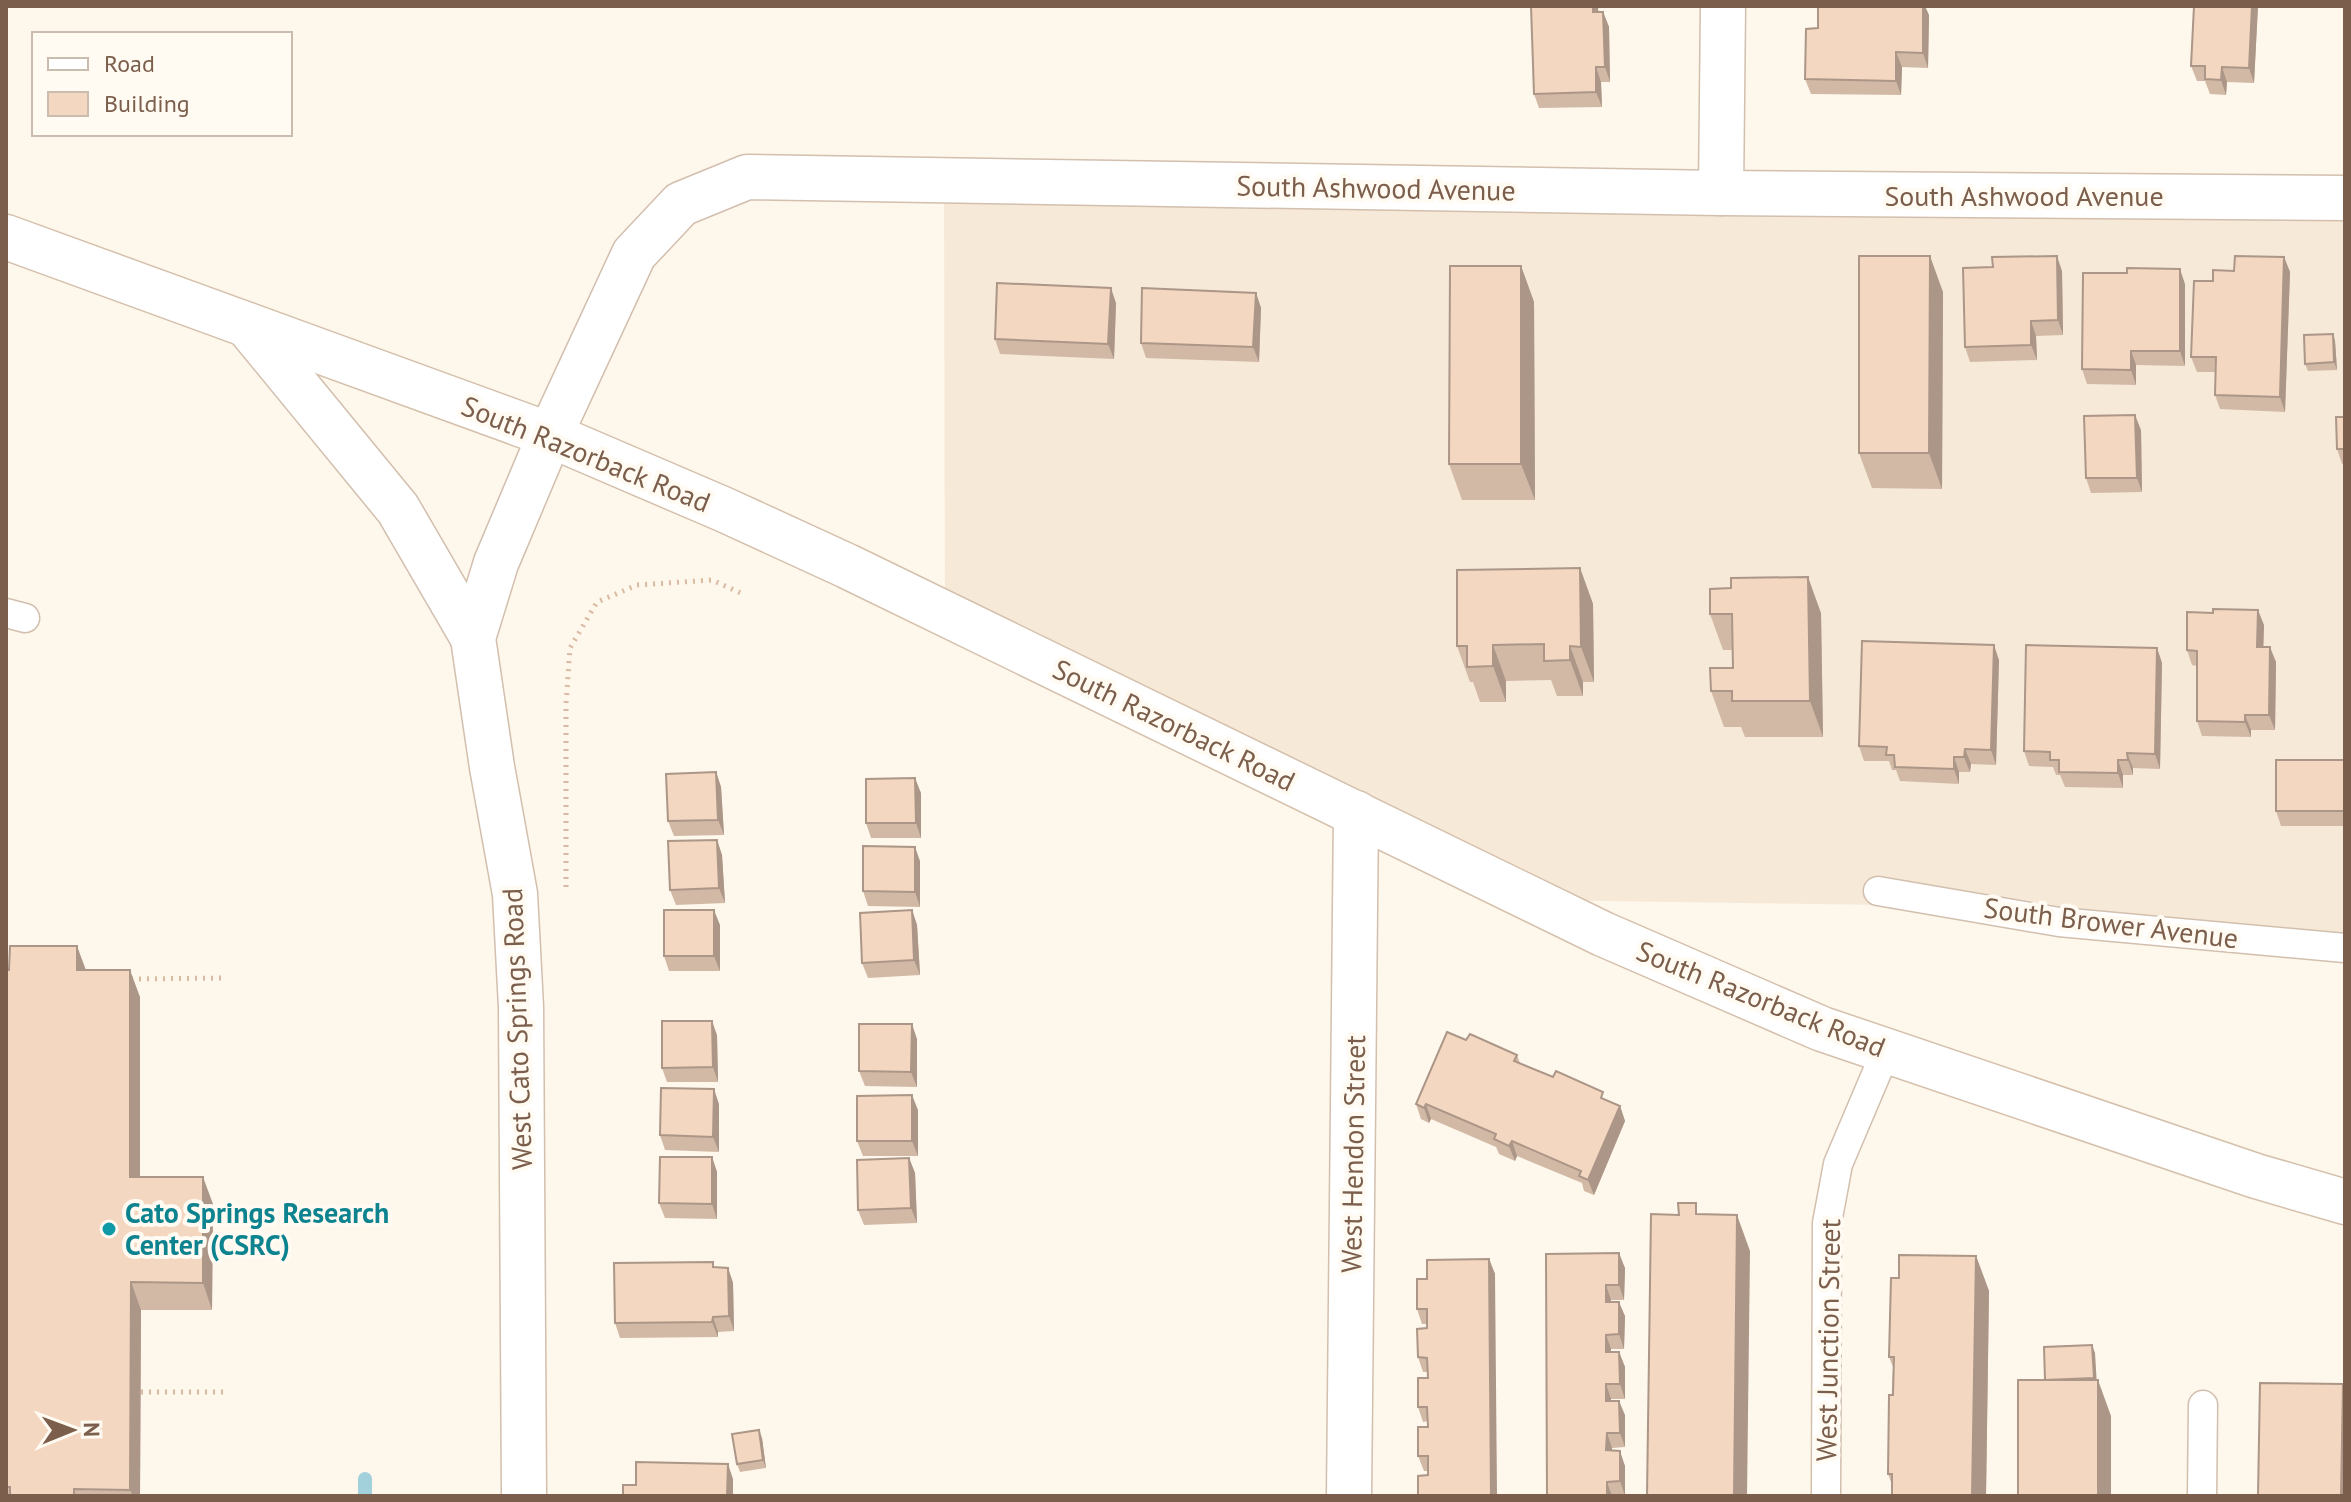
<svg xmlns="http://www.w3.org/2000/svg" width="2351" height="1502" font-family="'PT Sans',sans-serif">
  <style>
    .residential { fill: #f6e9d8 }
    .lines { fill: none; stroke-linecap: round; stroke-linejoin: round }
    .stream { stroke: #a3d1db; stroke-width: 14 }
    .service-casing { stroke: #d2bfae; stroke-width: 31 }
    .minor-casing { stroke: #d2bfae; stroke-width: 47 }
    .tertiary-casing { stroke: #d2bfae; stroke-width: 47 }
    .secondary-casing { stroke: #d5c0ac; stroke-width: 47 }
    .path { stroke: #dabaa3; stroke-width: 5; stroke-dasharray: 2 6; stroke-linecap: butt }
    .service { stroke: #fff; stroke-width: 28 }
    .minor { stroke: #fff; stroke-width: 44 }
    .tertiary { stroke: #fff; stroke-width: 44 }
    .secondary { stroke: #fff; stroke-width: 44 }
    .wall { fill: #d2b9a6 }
    .shaded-wall { fill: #ab9687 }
    .building { fill: #f4d7c1; stroke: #ab9687; stroke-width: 2 }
    .culture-dot { fill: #0f9aa8; stroke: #fffaf2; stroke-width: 3 }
    .labels { text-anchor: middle; stroke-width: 8; stroke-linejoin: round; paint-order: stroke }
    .street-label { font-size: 28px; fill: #7b5e4b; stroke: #fffaf2 }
    .culture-label { font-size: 28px; font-weight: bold; fill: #0d838f; stroke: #fffaf2; text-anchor: start }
  </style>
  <rect width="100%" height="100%" fill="#fef7eb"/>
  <polygon class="residential" points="944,180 2345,198 2345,948 1963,906 1535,900 945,614"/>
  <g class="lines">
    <polyline class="stream" points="365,1496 365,1479"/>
    <g class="service-casing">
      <g id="service">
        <polyline points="6,613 25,618"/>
        <polyline points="1878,891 2059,922 2345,948"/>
        <polyline points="1826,1496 1827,1223 1838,1164 1886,1051"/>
        <polyline points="2202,1496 2203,1405"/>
      </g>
    </g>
    <g class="minor-casing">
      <g id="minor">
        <polyline points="1721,193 1723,6"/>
        <polyline points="550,435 634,254 681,204 747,177 1721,193 2345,198"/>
        <polyline points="1349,1496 1356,813"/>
      </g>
    </g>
    <g class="tertiary-casing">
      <g id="tertiary">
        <polyline points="247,325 398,509 473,638"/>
        <polyline points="524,1496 521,1007 515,894 492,767 473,638 496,563 550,435"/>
      </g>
    </g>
    <g class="secondary-casing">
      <polyline id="secondary" points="6,237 550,435 725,510 847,566 1603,934 1822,1029 2256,1176 2345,1202"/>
    </g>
    <g class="path">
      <polyline points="566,887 566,704 570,648 597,602 637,585 712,580 745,595"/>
      <polyline points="131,979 226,978"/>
      <polyline points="212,1254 225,1254"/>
      <polyline points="141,1392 224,1392"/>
    </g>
    <use href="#service" class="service"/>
    <use href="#minor" class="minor"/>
    <use href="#tertiary" class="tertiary"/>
    <use href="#secondary" class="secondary"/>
  </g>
  <g class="wall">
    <polygon points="1598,6 1598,12 1603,12 1609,27 1610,82 1601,82 1602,107 1539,108 1534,94"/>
    <polygon points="2194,6 2258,6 2254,83 2227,82 2226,95 2210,94 2205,81 2197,81 2191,66"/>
    <polygon points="1929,15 1928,68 1902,67 1901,95 1811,94 1805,79 1818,28"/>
    <polygon points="2284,257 2290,272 2285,412 2220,409 2215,395 2216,372 2197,372 2191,357 2213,281 2234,271"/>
    <polygon points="1521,266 1534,302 1535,500 1462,500 1449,464"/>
    <polygon points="2062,271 2063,335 2036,336 2037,360 1970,362 1965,347"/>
    <polygon points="2185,284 2185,366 2136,365 2136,385 2087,384 2082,369"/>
    <polygon points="1943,292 1942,489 1872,488 1859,453"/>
    <polygon points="1256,293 1261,308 1259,362 1146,358 1141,343"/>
    <polygon points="1116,303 1114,359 1000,354 995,339"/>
    <polygon points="2333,334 2335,341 2337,370 2308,371 2305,364"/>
    <polygon points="2345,417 2345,464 2342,464 2337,449"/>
    <polygon points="2141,430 2142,492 2091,493 2086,478"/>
    <polygon points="1580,568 1593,604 1594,682 1583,682 1583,696 1557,696 1551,680 1506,681 1506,702 1480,702 1473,682 1470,682 1457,646"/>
    <polygon points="1821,613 1823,737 1745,737 1741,727 1724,727 1711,691 1733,668 1732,650 1723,650 1710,614"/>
    <polygon points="2264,625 2263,647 2276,662 2275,730 2251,730 2251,737 2202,736 2197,721 2197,666 2192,665 2187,650"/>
    <polygon points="2157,648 2162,663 2160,769 2133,768 2133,775 2123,775 2123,788 2065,787 2060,775 2056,775 2053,767 2029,766 2024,751"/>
    <polygon points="1999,660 1996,765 1971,764 1970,772 1959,772 1959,784 1900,781 1896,770 1892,770 1889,761 1864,761 1859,746"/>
    <polygon points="2345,760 2345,826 2281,826 2276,811"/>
    <polygon points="716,772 721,787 724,835 674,836 668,821"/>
    <polygon points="921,793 921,838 871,838 866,823"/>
    <polygon points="717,840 722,855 725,903 676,905 670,890"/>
    <polygon points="920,861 920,907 868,906 863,891"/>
    <polygon points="912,910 917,925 920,975 868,978 862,963"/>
    <polygon points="720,925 720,971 669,971 664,956"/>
    <polygon points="6,970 86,970 140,997 140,1177 213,1204 212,1310 141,1310 140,1496 6,1496"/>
    <polygon points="717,1035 718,1082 667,1082 662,1068"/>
    <polygon points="917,1039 917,1087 865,1086 859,1071"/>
    <polygon points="1466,1040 1517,1055 1520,1063 1620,1106 1625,1121 1594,1195 1584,1191 1582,1183 1517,1156 1515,1161 1499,1154 1496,1147 1431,1119 1429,1123 1421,1119 1416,1104"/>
    <polygon points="719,1104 719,1152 665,1150 660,1135"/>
    <polygon points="918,1110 918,1156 863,1156 857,1141"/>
    <polygon points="712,1157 717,1172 717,1219 665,1218 659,1203"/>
    <polygon points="909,1158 915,1173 917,1223 864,1225 858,1210"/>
    <polygon points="1546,1254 1625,1268 1624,1300 1611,1300 1611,1302 1625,1316 1624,1349 1611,1349 1611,1352 1619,1352 1625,1367 1625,1399 1611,1399 1611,1401 1625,1415 1625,1447 1612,1448 1612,1450 1625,1466 1625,1496 1547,1496"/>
    <polygon points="1976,1256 1989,1291 1986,1496 1892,1496 1892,1485 1888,1474 1893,1367 1889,1357 1899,1278"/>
    <polygon points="1489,1259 1495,1274 1428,1475 1428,1471 1424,1471 1418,1456 1428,1427 1428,1421 1423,1422 1418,1407 1428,1378 1428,1372 1423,1372 1418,1357 1427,1328 1427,1324 1422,1324 1417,1309 1427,1279"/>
    <polygon points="715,1267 728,1268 733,1283 734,1331 718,1332 718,1337 620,1338 615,1323"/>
    <polygon points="762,1438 766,1468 740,1472 737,1464"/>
  </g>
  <g class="shaded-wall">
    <polygon points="1593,6 1598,6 1599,27 1593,12"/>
    <polygon points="1923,6 1925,6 1929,15 1928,68 1923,53"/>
    <polygon points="2252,6 2258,6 2254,83 2249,68"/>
    <polygon points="1603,12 1609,27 1610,82 1605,67"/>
    <polygon points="1896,52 1902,67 1901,95 1896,81"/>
    <polygon points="1596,67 1601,82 1602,107 1596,92"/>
    <polygon points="2222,67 2227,82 2226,95 2221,80"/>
    <polygon points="1930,256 1943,292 1942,489 1929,453"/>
    <polygon points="2057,256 2062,271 2063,335 2058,320"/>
    <polygon points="2284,257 2290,272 2285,412 2280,397"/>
    <polygon points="1521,266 1534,302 1535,500 1521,464"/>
    <polygon points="2180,269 2185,284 2185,366 2180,351"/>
    <polygon points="1111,288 1116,303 1114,359 1108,344"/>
    <polygon points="1256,293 1261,308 1259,362 1253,347"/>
    <polygon points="2031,321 2036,336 2037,360 2031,345"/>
    <polygon points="2333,334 2335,341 2337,370 2334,362"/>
    <polygon points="2131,351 2136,365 2136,385 2131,370"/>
    <polygon points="2135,415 2141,430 2142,492 2137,478"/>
    <polygon points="1580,568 1593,604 1594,682 1581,647"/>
    <polygon points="1808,577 1821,613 1823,737 1810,701"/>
    <polygon points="2258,610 2264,625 2263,661 2257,647"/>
    <polygon points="1493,645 1506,681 1506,702 1493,666"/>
    <polygon points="1994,645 1999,660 1996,765 1991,750"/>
    <polygon points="1570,646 1583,682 1583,696 1570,660"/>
    <polygon points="2270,647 2276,662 2275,730 2269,715"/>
    <polygon points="2157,648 2162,663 2160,769 2155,754"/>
    <polygon points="2245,715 2251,730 2251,737 2245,722"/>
    <polygon points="1965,749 1971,764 1970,772 1964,757"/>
    <polygon points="2127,753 2133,768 2133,775 2128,760"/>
    <polygon points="1954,757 1959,772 1959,784 1954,769"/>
    <polygon points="2118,760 2123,775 2123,788 2118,773"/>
    <polygon points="716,772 721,787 724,835 718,820"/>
    <polygon points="915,778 921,793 921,838 916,823"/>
    <polygon points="717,840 722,855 725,903 719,888"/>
    <polygon points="915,847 920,861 920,907 915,892"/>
    <polygon points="714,910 720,925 720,971 714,956"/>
    <polygon points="912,910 917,925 920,975 914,960"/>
    <polygon points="77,946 87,973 77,970"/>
    <polygon points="130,970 140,997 140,1204 130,1177"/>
    <polygon points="712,1021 717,1035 718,1082 713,1067"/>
    <polygon points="912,1024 917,1039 917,1087 911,1072"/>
    <polygon points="714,1089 719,1104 719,1152 713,1137"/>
    <polygon points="912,1095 918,1110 918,1156 912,1141"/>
    <polygon points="1426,1104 1431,1119 1429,1123 1424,1108"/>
    <polygon points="1620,1106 1625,1121 1594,1195 1588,1180"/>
    <polygon points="1512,1141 1517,1156 1515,1161 1509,1146"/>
    <polygon points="712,1157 717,1172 717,1219 712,1204"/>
    <polygon points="909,1158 915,1173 917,1223 911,1208"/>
    <polygon points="203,1177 213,1204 212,1310 203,1283"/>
    <polygon points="1737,1215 1750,1251 1747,1496 1734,1496"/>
    <polygon points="1619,1253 1625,1268 1624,1300 1619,1285"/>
    <polygon points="1976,1256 1989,1291 1986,1496 1972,1496"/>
    <polygon points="1489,1259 1495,1274 1497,1496 1491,1496"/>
    <polygon points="728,1268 733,1283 734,1331 729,1316"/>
    <polygon points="131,1282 141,1310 140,1496 133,1496 130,1490"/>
    <polygon points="1606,1285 1611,1300 1611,1317 1606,1302"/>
    <polygon points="1619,1302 1625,1316 1624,1349 1619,1334"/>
    <polygon points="713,1317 718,1332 718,1337 712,1322"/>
    <polygon points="1606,1335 1611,1349 1611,1367 1606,1352"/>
    <polygon points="2092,1345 2095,1353 2097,1386 2094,1378"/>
    <polygon points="1619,1352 1625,1367 1625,1399 1620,1384"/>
    <polygon points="2098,1380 2111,1416 2111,1496 2098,1496"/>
    <polygon points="1606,1384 1611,1399 1611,1416 1606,1401"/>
    <polygon points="2343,1384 2345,1390 2345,1496 2341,1496"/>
    <polygon points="1619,1401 1625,1415 1625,1447 1620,1433"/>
    <polygon points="759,1430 762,1438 766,1468 763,1460"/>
    <polygon points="1607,1433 1612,1448 1611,1465 1606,1450"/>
    <polygon points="1620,1451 1625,1466 1625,1496 1620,1481"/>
    <polygon points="728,1464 733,1479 733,1496 727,1496"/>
    <polygon points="1607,1482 1612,1496 1607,1496"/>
  </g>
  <g class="building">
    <polygon points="1531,6 1593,6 1593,12 1603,12 1605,67 1596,67 1596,92 1534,94"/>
    <polygon points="1818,6 1923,6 1923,53 1896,52 1896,81 1805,79 1806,29 1818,28"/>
    <polygon points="2194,6 2252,6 2249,68 2222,67 2221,80 2205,79 2205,66 2191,66"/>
    <polygon points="1859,256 1930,256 1929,453 1859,453"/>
    <polygon points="2057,256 2058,320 2031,321 2031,345 1965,347 1963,268 1993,267 1992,257"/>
    <polygon points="2235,256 2284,257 2280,397 2215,395 2216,357 2191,357 2194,281 2213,281 2213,270 2234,271"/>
    <polygon points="1450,266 1521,266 1521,464 1449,464"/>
    <polygon points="2127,268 2180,269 2180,351 2131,351 2131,370 2082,369 2083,273 2127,273"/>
    <polygon points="997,283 1111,288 1108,344 995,339"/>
    <polygon points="1142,288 1256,293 1253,347 1141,343"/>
    <polygon points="2333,334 2334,362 2305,364 2304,335"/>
    <polygon points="2135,415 2137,478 2086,478 2084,416"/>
    <polygon points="2336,417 2345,417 2345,449 2337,449"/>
    <polygon points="1580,568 1581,647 1570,646 1570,660 1544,661 1544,644 1493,645 1493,666 1467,667 1467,646 1457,646 1457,570"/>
    <polygon points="1808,577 1810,701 1732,701 1732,691 1711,691 1710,668 1733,668 1732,614 1710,614 1710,589 1731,588 1731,578"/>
    <polygon points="2213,609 2258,610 2257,647 2270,647 2269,715 2245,715 2245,722 2197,721 2197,651 2187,650 2187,612 2213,613"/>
    <polygon points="1862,641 1994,645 1991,750 1965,749 1964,757 1954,757 1954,769 1895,767 1894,755 1886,755 1887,747 1859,746"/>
    <polygon points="2026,645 2157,648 2155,754 2127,753 2128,760 2118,760 2118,773 2059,772 2059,760 2050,760 2050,752 2024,751"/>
    <rect x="2276" y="760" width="69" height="51"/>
    <polygon points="716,772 718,820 668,821 666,774"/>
    <polygon points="915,778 916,823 866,823 866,779"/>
    <polygon points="717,840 719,888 670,890 668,841"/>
    <polygon points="863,846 915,847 915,892 863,891"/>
    <rect x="664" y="910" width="50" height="46"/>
    <polygon points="912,910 914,960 862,963 860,913"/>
    <polygon points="10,946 77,946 77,970 130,970 130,1177 203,1177 203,1283 131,1282 130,1490 74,1489 74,1496 10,1496 10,1487 6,1487 6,970 9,970"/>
    <polygon points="662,1021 712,1021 713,1067 662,1068"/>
    <polygon points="859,1024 912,1024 911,1072 859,1071"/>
    <polygon points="1447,1032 1466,1040 1470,1034 1517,1055 1514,1061 1553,1077 1556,1071 1603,1092 1601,1098 1620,1106 1588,1180 1579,1176 1581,1171 1512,1141 1509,1146 1494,1139 1496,1134 1426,1104 1424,1108 1416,1104"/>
    <polygon points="661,1088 714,1089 713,1137 660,1135"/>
    <polygon points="912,1095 912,1141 857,1141 857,1096"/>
    <polygon points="660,1157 712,1157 712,1204 659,1203"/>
    <polygon points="909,1158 911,1208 858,1210 857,1160"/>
    <polygon points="1678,1203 1696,1203 1696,1214 1737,1215 1734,1496 1647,1496 1651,1214 1679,1215"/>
    <polygon points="1619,1253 1619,1285 1606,1285 1606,1302 1619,1302 1619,1334 1606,1335 1606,1352 1619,1352 1620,1384 1606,1384 1606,1401 1619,1401 1620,1433 1607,1433 1606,1450 1620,1451 1620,1481 1607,1482 1607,1496 1547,1496 1546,1254"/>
    <polygon points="1899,1255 1976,1256 1972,1496 1892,1496 1892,1474 1888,1474 1889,1395 1893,1395 1894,1357 1889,1357 1891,1278 1899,1278"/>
    <polygon points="1489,1259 1491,1496 1418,1496 1418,1476 1428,1475 1428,1456 1418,1456 1418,1427 1428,1427 1427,1407 1418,1407 1418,1378 1428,1378 1427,1358 1418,1357 1417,1329 1427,1328 1427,1309 1417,1309 1417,1279 1427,1279 1427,1260"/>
    <polygon points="713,1262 713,1267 728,1268 729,1316 713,1317 712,1322 615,1323 614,1263"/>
    <polygon points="2092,1345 2094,1378 2045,1380 2044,1347"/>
    <rect x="2018" y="1380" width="80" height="116"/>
    <polygon points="2260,1383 2343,1384 2341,1496 2258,1496"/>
    <polygon points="759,1430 763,1460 737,1464 732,1434"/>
    <polygon points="636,1462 728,1464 727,1496 623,1496 623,1485 636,1485"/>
  </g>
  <circle class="culture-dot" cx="109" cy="1229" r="8"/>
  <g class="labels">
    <g class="street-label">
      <text transform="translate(1376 188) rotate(1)" y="10">South Ashwood Avenue</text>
      <text x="2024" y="206">South Ashwood Avenue</text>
      <text transform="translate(586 454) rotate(22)" y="10">South Razorback Road</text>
      <text transform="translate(1174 725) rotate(26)" y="10">South Razorback Road</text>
      <text transform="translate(2111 923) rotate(7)" y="10">South Brower Avenue</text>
      <text transform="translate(1761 999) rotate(22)" y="10">South Razorback Road</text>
      <text transform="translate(517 1029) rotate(-92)" y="10">West Cato Springs Road</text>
      <text transform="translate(1353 1154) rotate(-89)" y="10">West Hendon Street</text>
      <text transform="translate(1828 1340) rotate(-89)" y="10">West Junction Street</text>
    </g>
    <g class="culture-label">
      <text x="125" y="1223">Cato Springs Research<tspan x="125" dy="32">Center (CSRC)</tspan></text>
    </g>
  </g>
  <rect width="2351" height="1502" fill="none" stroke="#7b5e4b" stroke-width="16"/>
  <rect x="32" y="32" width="260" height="104" fill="#fffaf2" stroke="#cabcaf" stroke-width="2"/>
  <rect x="48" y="58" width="40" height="12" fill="#ffffff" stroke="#cabcaf" stroke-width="2"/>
  <text x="104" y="72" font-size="24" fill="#7b5e4b">Road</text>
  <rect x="48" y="92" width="40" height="24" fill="#f4d7c1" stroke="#cabcaf" stroke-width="2"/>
  <text x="104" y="112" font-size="24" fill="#7b5e4b">Building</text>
  <g transform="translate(72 1430) rotate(89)" stroke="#fffaf2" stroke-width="6" paint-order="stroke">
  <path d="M0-6L14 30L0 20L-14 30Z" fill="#7b5e4b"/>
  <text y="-12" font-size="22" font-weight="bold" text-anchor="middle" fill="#7b5e4b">N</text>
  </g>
</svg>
